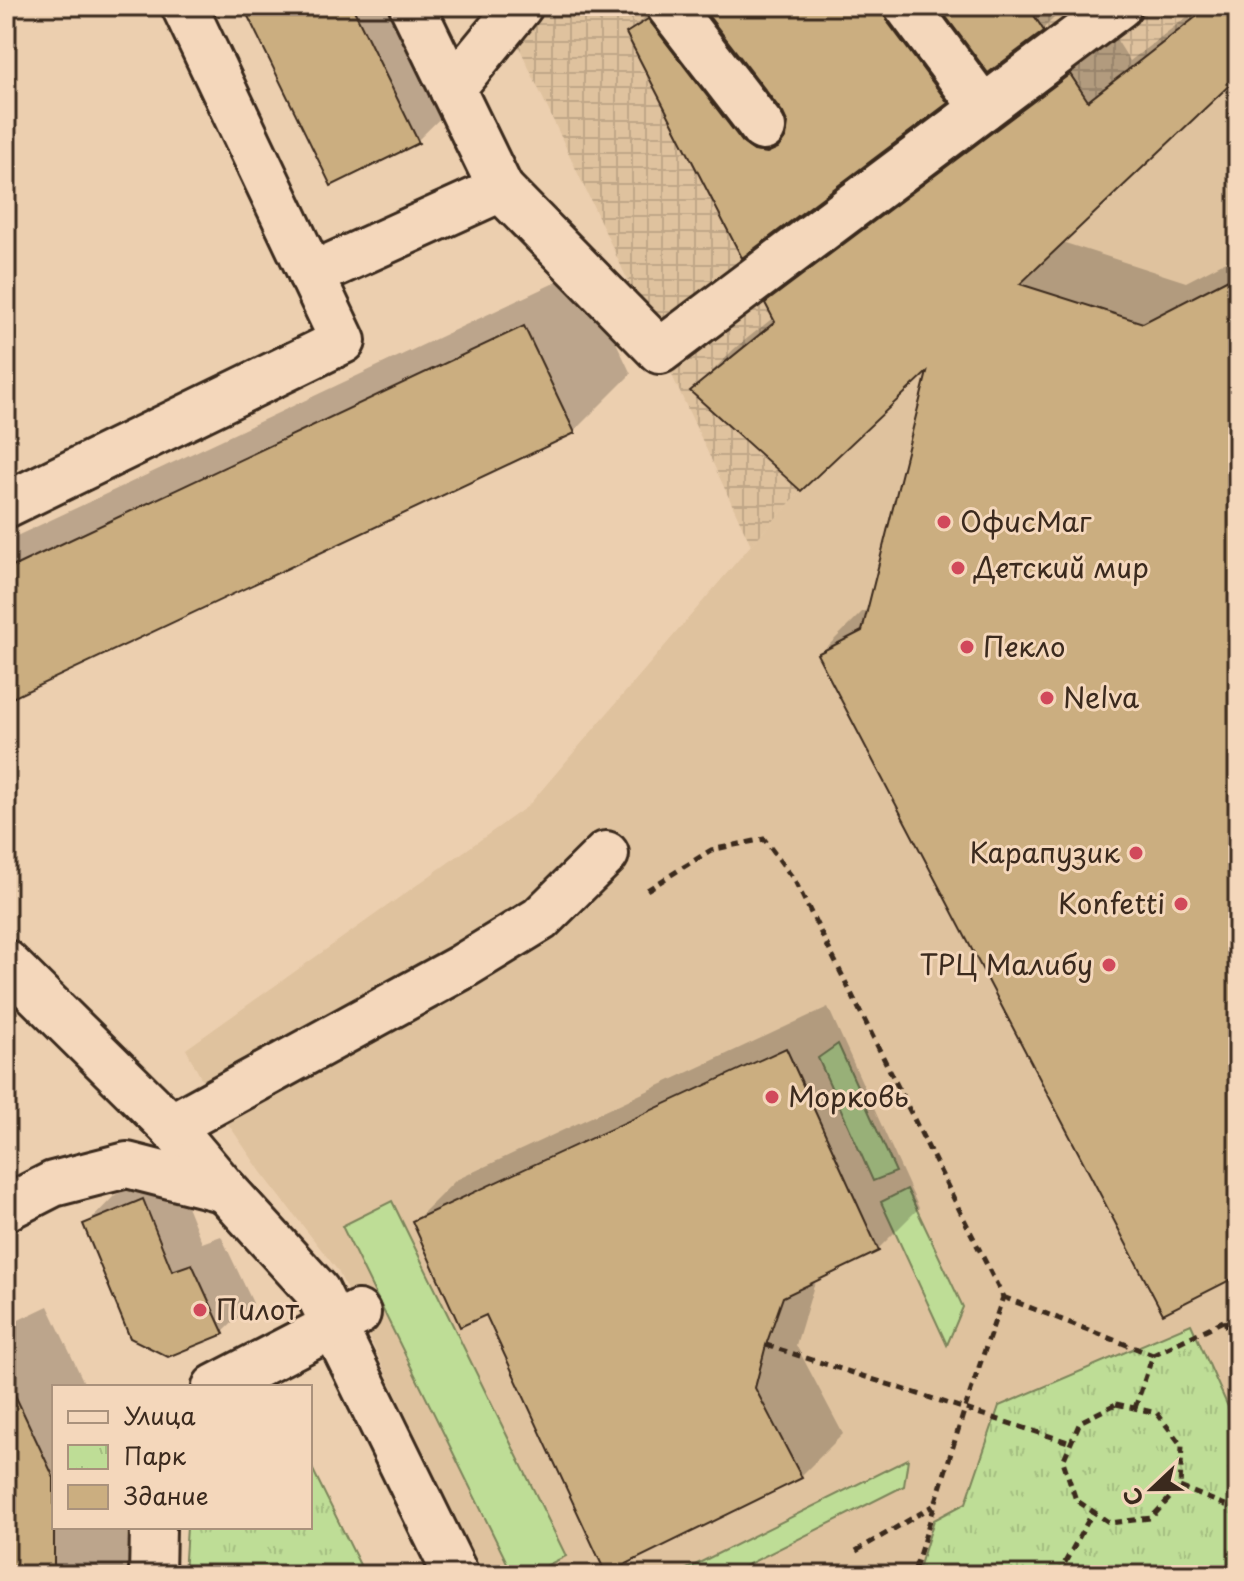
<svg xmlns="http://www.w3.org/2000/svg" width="1244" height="1581" font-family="'Playpen Sans',sans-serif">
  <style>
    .built { fill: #dfc29e }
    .industrial { fill: url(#industrial-grid) }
    .grass { fill: #bedd96; stroke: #7c845a; stroke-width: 2 }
    .park { fill: url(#park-tufts); stroke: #7c845a; stroke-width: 2 }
    .shadow { fill: #0003 }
    .building { fill: #cbae80; stroke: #3b2a1e; stroke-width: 2 }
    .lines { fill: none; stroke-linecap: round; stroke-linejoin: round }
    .minor-casing { stroke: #3b2a1e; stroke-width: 50 }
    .path { stroke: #3b2a1e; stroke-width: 5; stroke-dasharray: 8 6; stroke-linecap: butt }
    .minor { stroke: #f4d7bb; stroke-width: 44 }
    .poi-dot { fill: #d1495b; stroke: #f4d7bb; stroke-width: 3 }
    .labels { text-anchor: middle; stroke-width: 6; stroke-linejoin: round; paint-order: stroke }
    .poi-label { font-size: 28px; fill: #3b2a1e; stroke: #f4d7bb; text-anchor: start }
  </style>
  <defs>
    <pattern id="industrial-grid" width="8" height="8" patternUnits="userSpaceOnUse" patternTransform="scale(2)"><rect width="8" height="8" fill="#dfc29e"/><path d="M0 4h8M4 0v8" fill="none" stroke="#c0a788"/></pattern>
    <pattern id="park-tufts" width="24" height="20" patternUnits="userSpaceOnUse" patternTransform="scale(2)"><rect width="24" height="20" fill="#bedd96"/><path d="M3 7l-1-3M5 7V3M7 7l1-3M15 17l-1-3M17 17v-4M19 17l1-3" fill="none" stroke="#a4be81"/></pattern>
  </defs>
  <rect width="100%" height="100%" fill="#eccfaf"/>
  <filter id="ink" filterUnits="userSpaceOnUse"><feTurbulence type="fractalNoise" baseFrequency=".0125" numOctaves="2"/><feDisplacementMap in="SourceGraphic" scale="16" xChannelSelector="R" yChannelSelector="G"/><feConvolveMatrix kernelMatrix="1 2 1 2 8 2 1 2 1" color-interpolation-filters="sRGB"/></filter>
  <g filter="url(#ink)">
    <polygon class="built" points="1238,77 1238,1575 481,1575 338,1271 261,1172 214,1103 186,1049 528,806 751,545 801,491"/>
    <polygon class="industrial" points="500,6 1238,6 1238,77 801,491 751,545"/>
    <g class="grass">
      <polygon points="838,1044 896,1172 873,1181 818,1058"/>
      <polygon points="907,1189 963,1307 947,1345 881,1202"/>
      <polygon points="392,1201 566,1556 528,1575 513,1575 342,1226"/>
      <polygon points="908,1459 904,1486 727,1575 675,1575"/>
    </g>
    <g class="park">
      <polygon points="1191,1324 1238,1429 1238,1575 917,1575 934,1520 966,1503 999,1406"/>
      <polygon points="310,1464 365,1575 184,1575 187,1527 310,1527"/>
    </g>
    <g class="shadow">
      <polygon points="245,6 437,6 475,84 417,141"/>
      <polygon points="656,6 1066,6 1042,30 984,64 947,102 743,255 629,33"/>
      <polygon points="1201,6 1238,6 1238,77 1062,242 1186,282 1238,255 1238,1274 820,654 862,612 870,608 931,366 693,391 734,349 774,317 767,304 810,262 1113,34 1130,61"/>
      <polygon points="582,270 631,374 574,431 6,698 6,541"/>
      <polygon points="828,1007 919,1208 878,1249 816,1279 796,1345 843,1434 801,1476 607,1571 487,1312 414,1222 456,1180"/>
      <polygon points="173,1171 202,1243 221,1236 253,1303 223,1332 168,1355 86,1225 115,1195"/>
      <polygon points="48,1306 86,1387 54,1387 54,1527 130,1527 133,1575 6,1575 6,1326"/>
    </g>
    <g class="building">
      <polygon points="243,6 352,6 419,143 331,186"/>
      <polygon points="701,6 882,6 887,21 948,103 742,258 626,33 648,19 744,144 754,151 767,153 778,148 786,137 788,124 783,113"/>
      <polygon points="938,6 1028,6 1044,31 988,73"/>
      <polygon points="1210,6 1238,6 1238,77 1020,284 1143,323 1238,274 1238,1276 1163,1314 817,654 862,631 927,372 801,491 690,391 775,322 765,303 1070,74 1088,101"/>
      <polygon points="524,326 575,433 6,701 6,570"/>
      <polygon points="786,1048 879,1251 783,1297 766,1345 755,1388 802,1478 606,1574 486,1315 460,1327 412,1221"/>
      <polygon points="143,1199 172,1271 192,1264 224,1334 168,1357 130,1338 83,1224"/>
      <polygon points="6,1376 54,1478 54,1575 6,1575"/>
    </g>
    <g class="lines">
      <g class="minor-casing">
        <g id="minor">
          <polyline points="412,6 501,189"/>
          <polyline points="669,6 763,128"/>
          <polyline points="907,6 983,108"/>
          <polyline points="452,89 520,6"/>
          <polyline points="311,275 501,189 660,351 1119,6"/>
          <polyline points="6,505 343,341 184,6"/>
          <polyline points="6,963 171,1126 225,1190 317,1291 456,1575"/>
          <polyline points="171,1126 460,968 540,919 606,854"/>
          <polyline points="6,1208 53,1184 127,1165 225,1190"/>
          <polyline points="215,1387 358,1313"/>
          <polyline points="152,1575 153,1527"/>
        </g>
      </g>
      <g class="path">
        <polyline points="647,890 711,850 764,839 795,881 1003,1297 965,1408 913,1575"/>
        <polyline points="1003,1297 1153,1355"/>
        <polyline points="1225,1320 1238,1376"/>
        <polyline points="766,1345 1071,1443"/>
        <polygon points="1116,1404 1157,1413 1182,1446 1180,1487 1151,1518 1110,1523 1076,1500 1063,1461 1080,1422"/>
        <polyline points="1135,1408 1153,1355 1238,1314"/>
        <polyline points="1180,1487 1238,1510"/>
        <polyline points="856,1551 933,1506"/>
        <polyline points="1058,1575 1093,1512"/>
      </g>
      <use href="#minor" class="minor"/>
    </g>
  </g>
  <g class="poi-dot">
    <circle cx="944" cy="522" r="8"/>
    <circle cx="958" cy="568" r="8"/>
    <circle cx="967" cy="647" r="8"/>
    <circle cx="1047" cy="698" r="8"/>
    <circle cx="1136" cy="853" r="8"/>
    <circle cx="1181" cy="904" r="8"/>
    <circle cx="1109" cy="965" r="8"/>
    <circle cx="772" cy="1097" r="8"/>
    <circle cx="200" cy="1310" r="8"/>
  </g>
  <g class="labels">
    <g class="poi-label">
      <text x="960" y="532">ОфисМаг</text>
      <text x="974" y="578">Детский мир</text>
      <text x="983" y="657">Пекло</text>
      <text x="1063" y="708">Nelva</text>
      <text x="1120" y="863" text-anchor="end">Карапузик</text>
      <text x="1165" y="914" text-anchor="end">Konfetti</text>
      <text x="1093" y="975" text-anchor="end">ТРЦ Малибу</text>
      <text x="788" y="1107">Морковь</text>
      <text x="216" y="1320">Пилот</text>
    </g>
  </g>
  <rect width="1244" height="1581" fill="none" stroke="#f4d7bb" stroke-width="32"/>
  <rect x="16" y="16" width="1212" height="1549" fill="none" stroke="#3b2a1e" stroke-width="3" filter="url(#ink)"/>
  <rect x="52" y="1385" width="260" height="144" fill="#f4d7bb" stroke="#aa927c" stroke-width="2"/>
  <rect x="68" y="1411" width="40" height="12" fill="#f4d7bb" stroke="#aa927c" stroke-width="2"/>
  <text x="124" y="1425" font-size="24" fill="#3b2a1e">Улица</text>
  <rect x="68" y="1445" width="40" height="24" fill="url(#park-tufts)" stroke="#aa927c" stroke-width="2"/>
  <text x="124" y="1465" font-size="24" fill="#3b2a1e">Парк</text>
  <rect x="68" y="1485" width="40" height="24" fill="#cbae80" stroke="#aa927c" stroke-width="2"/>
  <text x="124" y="1505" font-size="24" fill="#3b2a1e">Здание</text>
  <g transform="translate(1152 1489) rotate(248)" stroke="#f4d7bb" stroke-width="6" paint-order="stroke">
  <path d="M0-6L14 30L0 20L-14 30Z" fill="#3b2a1e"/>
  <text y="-12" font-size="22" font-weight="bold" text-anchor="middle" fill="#3b2a1e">С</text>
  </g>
</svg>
